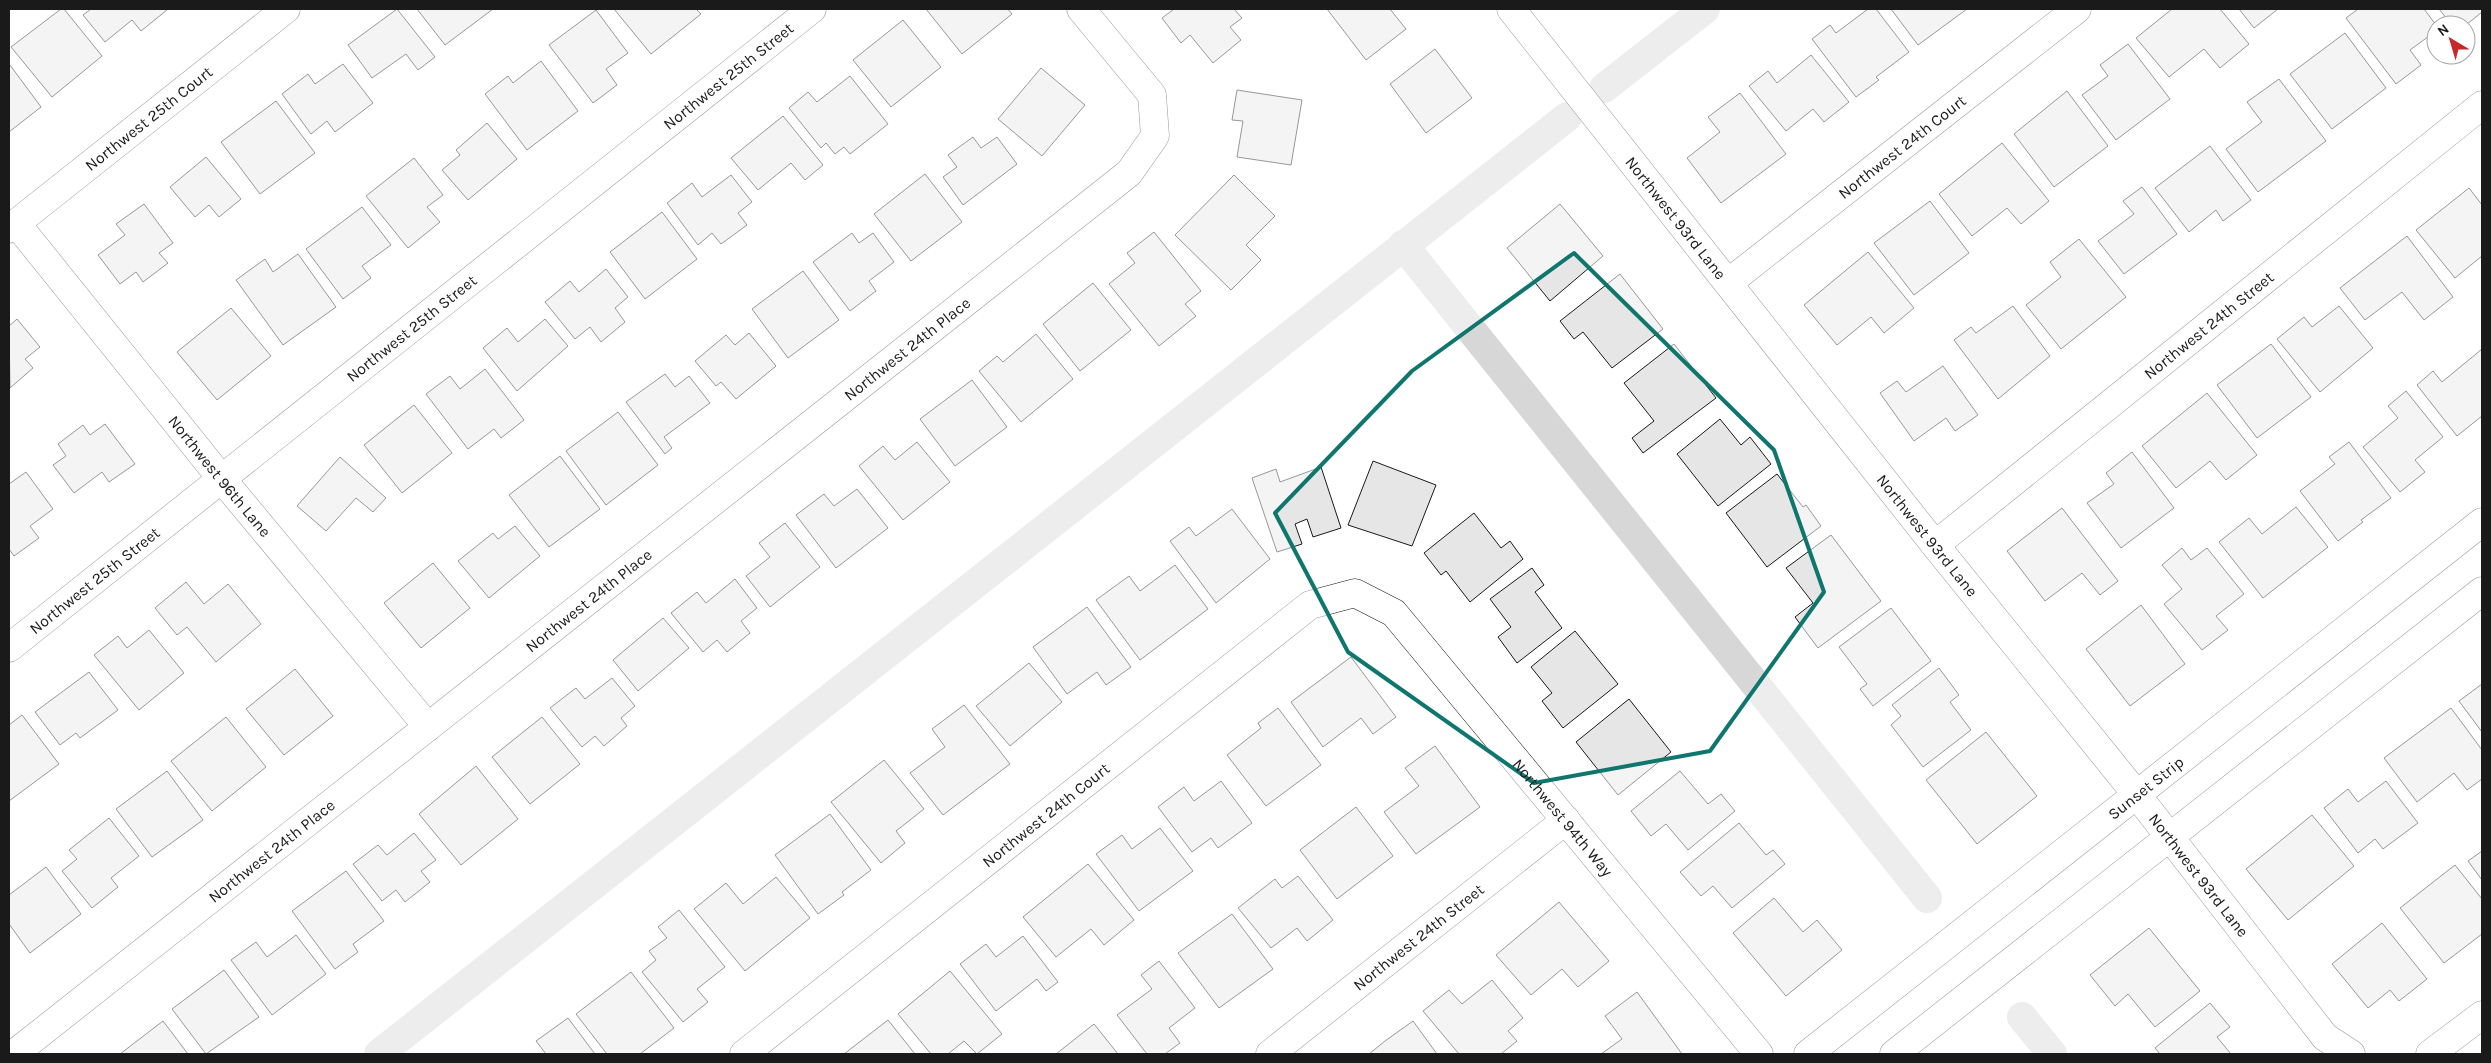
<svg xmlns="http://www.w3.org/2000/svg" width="2491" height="1063" font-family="Karla,sans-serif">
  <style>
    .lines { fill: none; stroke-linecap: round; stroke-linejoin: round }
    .canal { stroke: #d7d7d7; stroke-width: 30 }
    .building { fill: #e6e6e6; stroke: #1a1a1a }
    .minor-casing { stroke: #1a1a1a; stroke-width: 29 }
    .minor { stroke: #fff; stroke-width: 28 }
    .marked { fill: none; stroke: #0f766e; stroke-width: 4; stroke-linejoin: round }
    .labels { text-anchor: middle; stroke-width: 4; stroke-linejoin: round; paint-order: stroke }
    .street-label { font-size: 16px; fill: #1a1a1a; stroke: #fff }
  </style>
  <rect width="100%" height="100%" fill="#fff"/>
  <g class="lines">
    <g class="canal">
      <polyline points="1604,88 1705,9"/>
      <polyline points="1403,245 1927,898"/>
      <polyline points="2022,1017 2052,1054"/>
      <polyline points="379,1054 1567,117"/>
    </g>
  </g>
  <g class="building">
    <polygon points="61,9 64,9 102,56 52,97 11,47"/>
    <polygon points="91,9 166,9 167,10 141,31 132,20 105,42 83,15"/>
    <polygon points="397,9 435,57 418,70 406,54 372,78 348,45"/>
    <polygon points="417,9 493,9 445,45"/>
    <polygon points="614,9 696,9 701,14 651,54"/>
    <polygon points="926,9 1008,9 1012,14 962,54"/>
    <polygon points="1174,9 1234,9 1242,18 1230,27 1241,40 1213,63 1190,35 1181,43 1162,18"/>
    <polygon points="1327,9 1390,9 1406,29 1366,60"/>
    <polygon points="1868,9 1876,9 1909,52 1876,77 1879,80 1856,97 1812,39 1830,25 1836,33"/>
    <polygon points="1891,9 1967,9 1918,45"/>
    <polygon points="2172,9 2220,9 2249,44 2220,68 2204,49 2169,77 2136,38"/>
    <polygon points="2239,9 2278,9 2254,28"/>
    <polygon points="2358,9 2424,9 2436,25 2436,31 2410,50 2421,65 2396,84 2346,18"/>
    <polygon points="2439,9 2482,9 2482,12 2466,25 2452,25"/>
    <polygon points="596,10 628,53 606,69 617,85 593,103 549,45"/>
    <polygon points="903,20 941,67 891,107 853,60"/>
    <polygon points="2345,33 2386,88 2332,129 2290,74"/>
    <polygon points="2128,44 2170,99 2116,140 2082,95 2108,76 2100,65"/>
    <polygon points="1435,49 1472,98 1426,133 1390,84"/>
    <polygon points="1811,55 1849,102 1824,122 1813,109 1786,131 1749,86 1768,71 1777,83"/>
    <polygon points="541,61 578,111 527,150 485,94 508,76 513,83"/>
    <polygon points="343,64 373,103 335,132 327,121 311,134 282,94 308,74 315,84"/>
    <polygon points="10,65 41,107 9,132 9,66"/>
    <polygon points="1041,68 1085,105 1042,156 998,119"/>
    <polygon points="850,76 888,124 850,154 844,147 835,154 826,143 821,148 789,108 808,92 817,102"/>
    <polygon points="2279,79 2326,141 2258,192 2226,149 2262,122 2247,102"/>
    <polygon points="1237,90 1302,100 1291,165 1237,157 1243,121 1232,120"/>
    <polygon points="2067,91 2108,146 2054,187 2014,134"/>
    <polygon points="1740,93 1786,154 1721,203 1687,158 1720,132 1708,117"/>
    <polygon points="276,101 315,153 260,194 221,142"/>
    <polygon points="783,116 823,165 805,180 791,163 758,190 731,158"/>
    <polygon points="487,123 517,159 468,200 442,170 460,155 456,150"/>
    <polygon points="973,137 981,148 997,137 1017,164 963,205 943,177 957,167 948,155"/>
    <polygon points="2002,143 2049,201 2021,224 2007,208 1972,236 1939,194"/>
    <polygon points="2210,146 2251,200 2223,221 2216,210 2189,232 2155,188"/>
    <polygon points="206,157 241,199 219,217 209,205 195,217 170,187"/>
    <polygon points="414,158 443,195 427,207 440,222 408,248 366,196"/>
    <polygon points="925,174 962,222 911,261 874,214"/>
    <polygon points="731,175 752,202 738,213 747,225 721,244 712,233 698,245 667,203 692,183 702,197"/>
    <polygon points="1234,175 1275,216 1246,245 1261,260 1231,290 1175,235"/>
    <polygon points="2142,187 2177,234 2124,274 2098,241 2134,214 2123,201"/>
    <polygon points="2469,188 2482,205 2482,256 2455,278 2416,230"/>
    <polygon points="1930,201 1969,253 1914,295 1874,243"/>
    <polygon points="144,204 173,243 159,253 168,263 143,282 136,272 120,284 98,255 125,235 116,224"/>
    <polygon points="1560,204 1603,256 1550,301 1507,248"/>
    <polygon points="362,207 391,245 362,266 371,278 343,299 306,249"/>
    <polygon points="662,212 697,259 645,299 610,252"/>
    <polygon points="1154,232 1201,291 1185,304 1196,316 1159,346 1109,284 1135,263 1127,253"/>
    <polygon points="852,233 859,243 873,233 894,262 869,281 876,291 850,311 813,262"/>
    <polygon points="2407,236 2453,297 2424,320 2402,292 2365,320 2340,288"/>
    <polygon points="2079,239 2126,297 2061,349 2026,305 2061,277 2050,262"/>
    <polygon points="1868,252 1914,308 1884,333 1871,317 1837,345 1804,305"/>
    <polygon points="298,254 336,307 283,345 236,280 265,259 273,272"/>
    <polygon points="606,269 628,297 615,308 625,322 601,342 590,327 575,339 545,302 570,281 579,292"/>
    <polygon points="803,271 839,320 788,358 752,309"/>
    <polygon points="1620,274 1663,329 1612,368 1583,332 1574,339 1560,321"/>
    <polygon points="1093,283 1131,330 1080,371 1043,324"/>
    <polygon points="2013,306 2050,356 1998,399 1954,340 1971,327 1976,333"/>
    <polygon points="2339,306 2373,348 2320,392 2277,339 2304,317 2312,327"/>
    <polygon points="231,308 271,356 217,400 177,352"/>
    <polygon points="17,319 40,347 25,359 33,368 10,388 9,326"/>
    <polygon points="545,319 568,346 517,391 483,348 507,328 518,342"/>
    <polygon points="749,333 776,366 736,399 721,382 716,386 695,361 726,335 735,345"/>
    <polygon points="1036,334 1073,379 1021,422 979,371 997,356 1003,362"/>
    <polygon points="1674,344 1716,398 1643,453 1632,438 1654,421 1624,383"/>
    <polygon points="2271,344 2311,397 2257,438 2217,385"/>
    <polygon points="2482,349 2482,416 2457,436 2417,385 2433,371 2442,382"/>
    <polygon points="1943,366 1978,415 1955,431 1946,418 1914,441 1880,393 1897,381 1906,392"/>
    <polygon points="485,369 524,420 501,438 494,429 468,449 426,394 450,376 460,389"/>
    <polygon points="665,374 675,387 689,376 710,403 664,437 672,448 665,454 626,402"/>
    <polygon points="972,380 1007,427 955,466 920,419"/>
    <polygon points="2406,391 2443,437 2415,460 2425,472 2400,492 2363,447 2398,418 2388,406"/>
    <polygon points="2207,393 2257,455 2226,480 2210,461 2176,488 2142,446"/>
    <polygon points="414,405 452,453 402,493 364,445"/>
    <polygon points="618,412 658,465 606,505 566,451"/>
    <polygon points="1720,419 1741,445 1750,437 1771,464 1718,506 1677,454"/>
    <polygon points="105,424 135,464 109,482 102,472 74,493 53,465 66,456 58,444 83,425 90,435"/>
    <polygon points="917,442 950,482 903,520 859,466 883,446 895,460"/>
    <polygon points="2349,442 2391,498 2361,520 2363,522 2338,541 2300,491 2335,464 2329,457"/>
    <polygon points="2132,452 2174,508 2121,548 2087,503 2114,484 2106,473"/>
    <polygon points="560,456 600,509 549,547 509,495"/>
    <polygon points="340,457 386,498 373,512 356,498 326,531 297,506"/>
    <polygon points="1373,461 1436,485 1412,546 1348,525"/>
    <polygon points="1321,467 1341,528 1313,537 1307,519 1295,524 1302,544 1277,552 1252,478 1276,469 1280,482"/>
    <polygon points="26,472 53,509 30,526 39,538 14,556 9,549 9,484"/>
    <polygon points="1777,474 1803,507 1806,505 1821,526 1767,567 1726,513"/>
    <polygon points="857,489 888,528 836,568 796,515 824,494 834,506"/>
    <polygon points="2296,507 2328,547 2263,598 2219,542 2249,518 2262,534"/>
    <polygon points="2062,508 2118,581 2100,595 2082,573 2045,601 2007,551"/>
    <polygon points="1232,509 1270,559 1216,603 1170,541 1189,527 1196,536"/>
    <polygon points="1474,513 1501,548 1510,541 1523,559 1470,602 1446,571 1441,575 1424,553"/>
    <polygon points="785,523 820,567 770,607 746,576 770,557 759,543"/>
    <polygon points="515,526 540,556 489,598 458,561 493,533 498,539"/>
    <polygon points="1831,535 1881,601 1818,648 1795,617 1813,603 1786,568"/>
    <polygon points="2182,548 2191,560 2207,548 2244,594 2216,616 2228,630 2202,650 2164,604 2182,589 2162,565"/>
    <polygon points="433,563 470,608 421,648 384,603"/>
    <polygon points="1175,565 1208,609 1140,660 1096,600 1129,576 1140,591"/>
    <polygon points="1532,568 1544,585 1535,592 1562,628 1517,663 1498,637 1511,627 1490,599"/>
    <polygon points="735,579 757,608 741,621 750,633 727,652 717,640 703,652 671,613 697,592 706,603"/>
    <polygon points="186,582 204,604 228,584 261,624 216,662 187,627 177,635 155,608"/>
    <polygon points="2141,605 2185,664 2130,706 2086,649"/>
    <polygon points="1087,607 1131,667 1106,685 1097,672 1067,694 1033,647"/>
    <polygon points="1891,608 1931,661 1873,706 1860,689 1867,684 1839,647"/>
    <polygon points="663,618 689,648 638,691 613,660"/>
    <polygon points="149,630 184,673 139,710 94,655 118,636 127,648"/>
    <polygon points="1575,631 1618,684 1563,728 1542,701 1552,693 1531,667"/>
    <polygon points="1351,657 1396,717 1373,734 1361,718 1323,747 1291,702"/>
    <polygon points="1029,663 1062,702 1010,746 976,706"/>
    <polygon points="1939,668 1959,695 1950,702 1971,730 1923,767 1891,725 1901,716 1892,705"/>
    <polygon points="295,669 333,716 284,755 246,709"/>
    <polygon points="89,672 118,710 80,738 76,733 60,745 35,712"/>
    <polygon points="612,678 635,706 621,718 627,726 604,746 595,736 582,747 550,708 576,688 585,699"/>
    <polygon points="2482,684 2482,732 2459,701"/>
    <polygon points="1629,699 1671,752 1618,795 1576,742"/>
    <polygon points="964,705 1010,764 943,815 910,773 945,747 932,729"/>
    <polygon points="1278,708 1321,765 1266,806 1227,755 1261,728 1258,723"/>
    <polygon points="2451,708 2482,750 2482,779 2467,790 2454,773 2417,802 2384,758"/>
    <polygon points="22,715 59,764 9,801 9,725"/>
    <polygon points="226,717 266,767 212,811 171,761"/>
    <polygon points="542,717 580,764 530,804 492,757"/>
    <polygon points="1986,732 2037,796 1977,844 1926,780"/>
    <polygon points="1435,746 1480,807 1416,854 1384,812 1419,786 1405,768"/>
    <polygon points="884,760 924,809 896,831 905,843 881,863 831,802"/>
    <polygon points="476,766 518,819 461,865 419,814"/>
    <polygon points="167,771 203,820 152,857 116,809"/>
    <polygon points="1680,771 1708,804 1721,794 1735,811 1688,850 1666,824 1651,836 1631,811"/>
    <polygon points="1221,781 1252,823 1218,848 1211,838 1192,852 1158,807 1184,787 1194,801"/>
    <polygon points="2386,781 2418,823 2383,849 2375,839 2358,853 2324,808 2348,789 2358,802"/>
    <polygon points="1356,807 1393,856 1337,899 1300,850"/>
    <polygon points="830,814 871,870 842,892 844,895 818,914 775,855"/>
    <polygon points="2312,815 2354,866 2288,920 2246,869"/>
    <polygon points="109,818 139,856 111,878 118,887 92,908 62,871 77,859 69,850"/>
    <polygon points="1739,823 1766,855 1773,850 1785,864 1732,908 1713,886 1701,896 1680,872"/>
    <polygon points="1160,828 1193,871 1139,911 1096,854 1122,835 1132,849"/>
    <polygon points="414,833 436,860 421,871 430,882 405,902 396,890 382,901 353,864 378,845 387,855"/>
    <polygon points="2482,851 2482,880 2468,861"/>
    <polygon points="1088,864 1134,920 1104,945 1091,929 1056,957 1023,917"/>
    <polygon points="2455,865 2482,899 2482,934 2444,963 2400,908"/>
    <polygon points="46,867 81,914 30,953 9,924 9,895"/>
    <polygon points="346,871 384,921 353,944 358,952 335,969 292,911"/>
    <polygon points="1298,876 1333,920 1307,941 1297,928 1271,948 1238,908 1275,879 1282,888"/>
    <polygon points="776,877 810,918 745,971 694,909 726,883 743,904"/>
    <polygon points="1774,898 1803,932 1817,920 1842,950 1786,996 1733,933"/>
    <polygon points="1559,902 1609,961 1578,987 1562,969 1531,995 1496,955"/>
    <polygon points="679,910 725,967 697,989 708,1002 683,1022 642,972 656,960 649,951 667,938 658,927"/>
    <polygon points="1232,914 1273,969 1219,1008 1178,953"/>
    <polygon points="2382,923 2427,979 2399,1001 2390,990 2368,1008 2332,964"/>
    <polygon points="2149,928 2200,991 2155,1027 2128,994 2115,1006 2090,975"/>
    <polygon points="296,935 326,974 272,1015 231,960 256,942 267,957"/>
    <polygon points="1023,936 1058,982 1046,991 1037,979 996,1011 960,964 986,944 996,957"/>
    <polygon points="1159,961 1195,1008 1169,1028 1180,1043 1165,1054 1147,1054 1117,1015 1152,989 1141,975"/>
    <polygon points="224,970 259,1017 206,1054 172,1009"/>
    <polygon points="950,971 1002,1034 977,1054 964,1041 948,1054 931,1054 898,1014"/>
    <polygon points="631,972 674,1028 640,1054 607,1054 576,1014"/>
    <polygon points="1492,980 1523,1018 1508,1031 1517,1041 1501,1054 1459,1054 1423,1011 1449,990 1462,1004"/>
    <polygon points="1637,992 1669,1036 1682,1054 1601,1054 1622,1039 1605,1016"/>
    <polygon points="2210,1003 2230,1027 2217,1037 2231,1054 2160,1054 2155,1048"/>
    <polygon points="568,1018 595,1054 546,1054 536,1041"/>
    <polygon points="888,1020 915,1054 844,1054"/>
    <polygon points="163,1021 188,1054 120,1054"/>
    <polygon points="1413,1021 1437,1054 1369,1054 1385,1041"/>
    <polygon points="1094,1024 1118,1054 1056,1054"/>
  </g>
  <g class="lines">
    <g class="minor-casing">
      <g id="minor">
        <path id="s1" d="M1511 9 1935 545 2137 795 2325 1037 2351 1054"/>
        <path id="s2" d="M16 223 221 478 428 727"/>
        <path id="s3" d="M9 229 286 9"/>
        <path id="s4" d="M1728 283 2077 9"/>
        <path id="s5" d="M1935 545 2482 105"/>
        <path id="s6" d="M9 648 812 9"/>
        <path id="s7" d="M14 1054 1129 173 1155 136 1152 95 1081 9"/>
        <path id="s8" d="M744 1054 1310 605 1355 593 1394 613 1759 1054"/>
        <path id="s9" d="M1270 1054 1566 820"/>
        <path id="s10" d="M1808 1054 2482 522"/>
        <polyline points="1894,1054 2482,591"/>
        <polyline points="2430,1054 2482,1015"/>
      </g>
    </g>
    <use href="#minor" class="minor"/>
  </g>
  <path d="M0 0H2491V1063H0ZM1574 253 1774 450 1824 592 1710 751 1534 783 1348 652 1275 513 1412 371Z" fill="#fff" fill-opacity=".55" fill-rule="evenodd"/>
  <path class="marked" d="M1574 253 1774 450 1824 592 1710 751 1534 783 1348 652 1275 513 1412 371Z"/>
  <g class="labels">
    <g class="street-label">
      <text dy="6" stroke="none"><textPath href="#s6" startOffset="919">Northwest 25th Street</textPath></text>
      <text dy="6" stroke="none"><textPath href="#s3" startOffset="178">Northwest 25th Court</textPath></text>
      <text dy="6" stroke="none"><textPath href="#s4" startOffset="221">Northwest 24th Court</textPath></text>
      <text dy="6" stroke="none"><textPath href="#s1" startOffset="266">Northwest 93rd Lane</textPath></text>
      <text dy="6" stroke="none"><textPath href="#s5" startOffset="351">Northwest 24th Street</textPath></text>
      <text dy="6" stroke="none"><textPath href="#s6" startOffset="514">Northwest 25th Street</textPath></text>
      <text dy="6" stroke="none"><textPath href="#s7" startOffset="1138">Northwest 24th Place</textPath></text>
      <text dy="6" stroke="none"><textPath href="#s2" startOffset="325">Northwest 96th Lane</textPath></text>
      <text dy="6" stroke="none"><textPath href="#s1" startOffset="671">Northwest 93rd Lane</textPath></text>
      <text dy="6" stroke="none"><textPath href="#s6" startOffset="109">Northwest 25th Street</textPath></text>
      <text dy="6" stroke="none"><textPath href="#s7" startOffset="732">Northwest 24th Place</textPath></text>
      <text dy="6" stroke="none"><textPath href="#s10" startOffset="430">Sunset Strip</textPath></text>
      <text dy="6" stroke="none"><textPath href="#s8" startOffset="385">Northwest 24th Court</textPath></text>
      <text dy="6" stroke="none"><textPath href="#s8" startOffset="1078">Northwest 94th Way</textPath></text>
      <text dy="6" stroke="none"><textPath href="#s7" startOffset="328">Northwest 24th Place</textPath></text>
      <text dy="6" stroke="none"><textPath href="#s1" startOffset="1106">Northwest 93rd Lane</textPath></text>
      <text dy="6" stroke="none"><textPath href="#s9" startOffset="189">Northwest 24th Street</textPath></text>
    </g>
  </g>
  <rect width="2491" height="1063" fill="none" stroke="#1a1a1a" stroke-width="20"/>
  <g transform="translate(2451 40) rotate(322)"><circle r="24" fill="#ffffff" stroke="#a3a3a3"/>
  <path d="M0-4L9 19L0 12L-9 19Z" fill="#c62828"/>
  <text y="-8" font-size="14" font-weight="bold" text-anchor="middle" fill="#1a1a1a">N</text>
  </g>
</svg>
